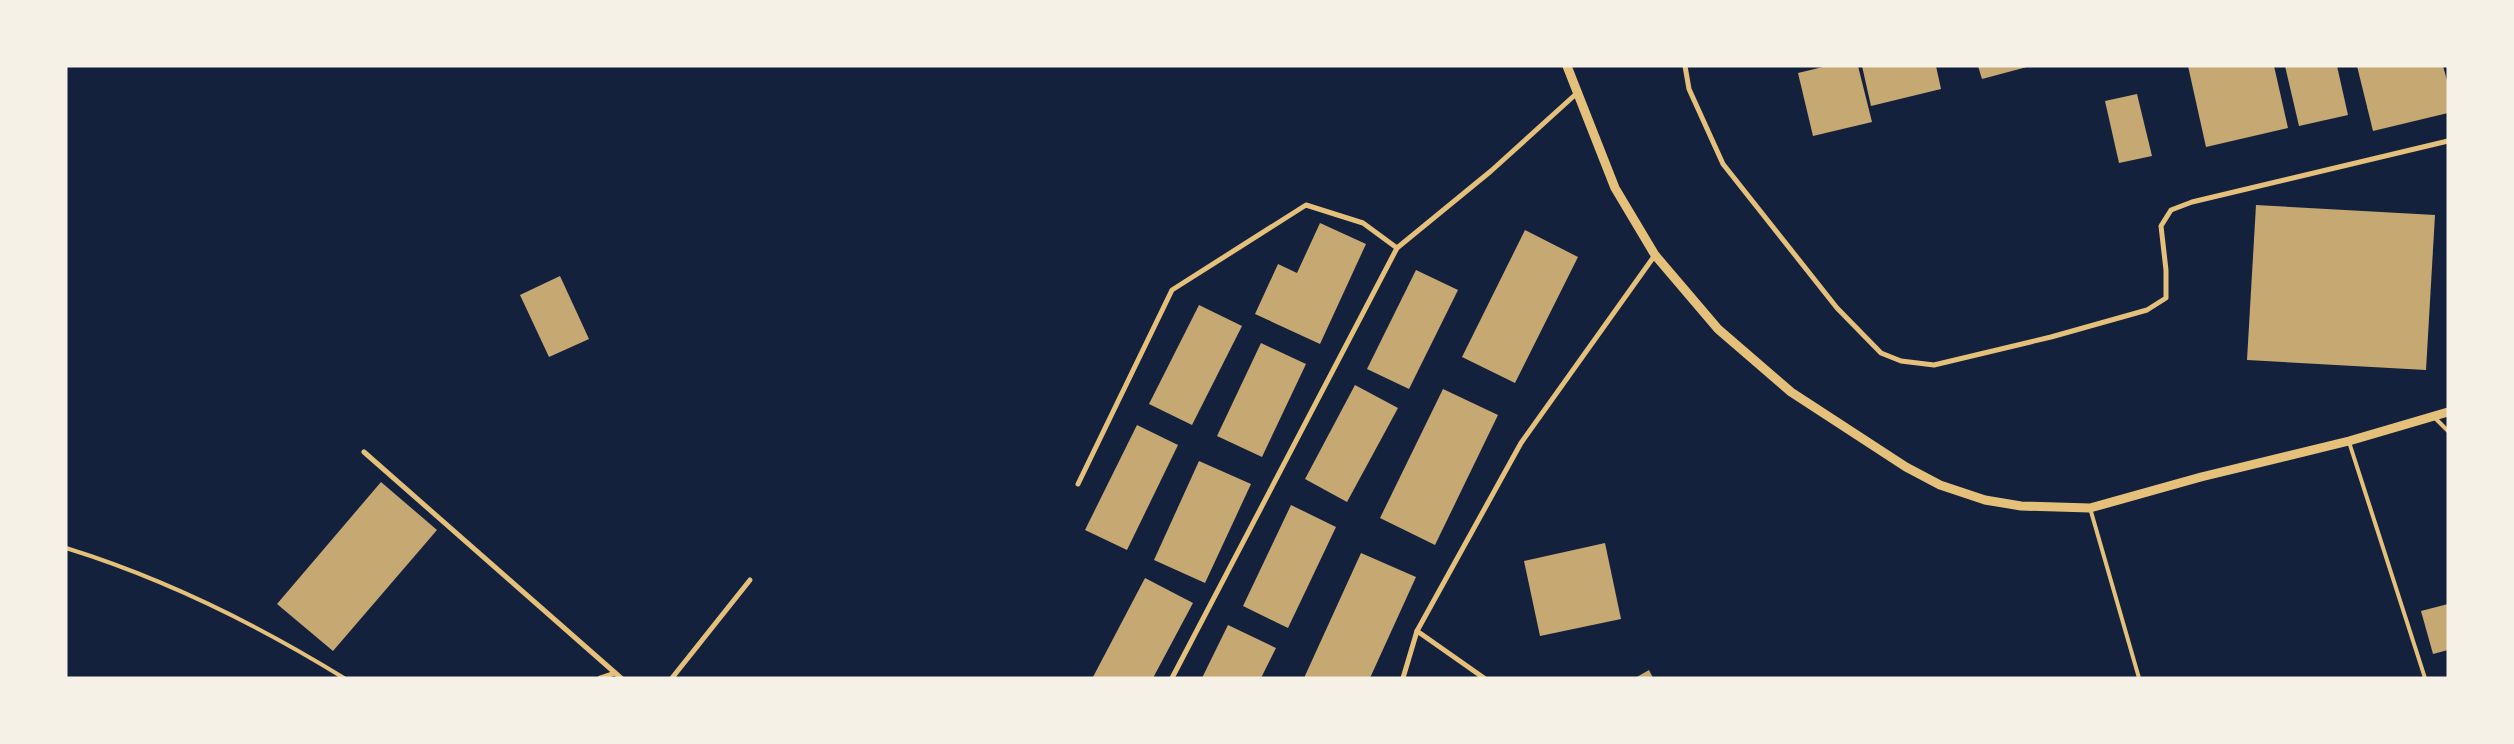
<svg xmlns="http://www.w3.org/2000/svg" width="2514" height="744" font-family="Merriweather,serif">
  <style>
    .building { fill: #c6a872 }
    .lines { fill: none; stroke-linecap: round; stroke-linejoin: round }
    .service { stroke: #e5c07b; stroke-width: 4 }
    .minor { stroke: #e5c07b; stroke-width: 5 }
    .tertiary { stroke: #e5c07b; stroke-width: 9 }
  </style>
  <rect width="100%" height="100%" fill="#14213d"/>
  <g class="building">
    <polygon points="1827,66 1858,66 1872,122 1813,136 1798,73"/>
    <polygon points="1862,66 1936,66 1941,89 1871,106"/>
    <polygon points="1978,66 2027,66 2027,67 1982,79"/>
    <polygon points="2188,66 2274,66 2288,128 2206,147"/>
    <polygon points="2285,66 2337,66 2348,115 2299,126"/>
    <polygon points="2357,66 2443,66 2448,84 2448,113 2373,131"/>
    <polygon points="2137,94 2152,156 2119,163 2105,101"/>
    <polygon points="2256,205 2435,215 2426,370 2247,360"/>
    <polygon points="1320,223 1366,244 1320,344 1255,314 1278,264 1297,273"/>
    <polygon points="1525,230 1578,257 1515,383 1462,357"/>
    <polygon points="1416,270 1458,290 1409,389 1367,369"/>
    <polygon points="560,276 589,339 549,357 520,295"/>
    <polygon points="1199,305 1242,326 1192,425 1149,404"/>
    <polygon points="1261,343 1306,364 1262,457 1217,436"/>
    <polygon points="1355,385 1398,408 1347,502 1305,479"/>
    <polygon points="1443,389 1498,415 1435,545 1380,518"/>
    <polygon points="1137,425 1178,445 1127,550 1085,530"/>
    <polygon points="1199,461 1251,484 1205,583 1154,560"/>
    <polygon points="381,482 437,530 333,651 277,604"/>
    <polygon points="1291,505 1336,527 1288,628 1243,606"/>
    <polygon points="1605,543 1621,619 1540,636 1524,561"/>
    <polygon points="1361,553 1416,577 1370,678 1304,678"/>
    <polygon points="1145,578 1193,603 1153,678 1093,677"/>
    <polygon points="2448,604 2448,650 2433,654 2421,611"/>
    <polygon points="1228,625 1276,648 1261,678 1202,678"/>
    <polygon points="1649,670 1653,678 1635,678"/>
  </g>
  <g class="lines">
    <g class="service">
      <polyline points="2434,417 2448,431"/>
      <polyline points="2349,442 2425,678"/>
      <polyline points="2090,508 2139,678"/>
      <path d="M66 548C163 578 258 625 344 678"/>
    </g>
    <g class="minor">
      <polyline points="1685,66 1689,89 1723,164 1837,308 1881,353 1901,361 1934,365 2051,337 2147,310 2166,298 2166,270 2161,226 2171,210 2192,202 2448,141"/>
      <polyline points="364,452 621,678"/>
      <polyline points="1078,484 1172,290 1306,205 1363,223 1397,248"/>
      <polyline points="1417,631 1484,678"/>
      <polyline points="600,678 615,673"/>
      <polyline points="672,678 750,580"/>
      <polyline points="1172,678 1397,248 1491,171 1576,94"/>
      <polyline points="1403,678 1417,631 1521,443 1655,255"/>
    </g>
    <polyline class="tertiary" points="1567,66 1615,188 1655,255 1718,329 1791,392 1906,467 1940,485 1985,500 2021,506 2090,508 2201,477 2349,441 2448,412"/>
  </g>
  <rect width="2514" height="744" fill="none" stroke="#f6f1e7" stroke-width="135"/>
</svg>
